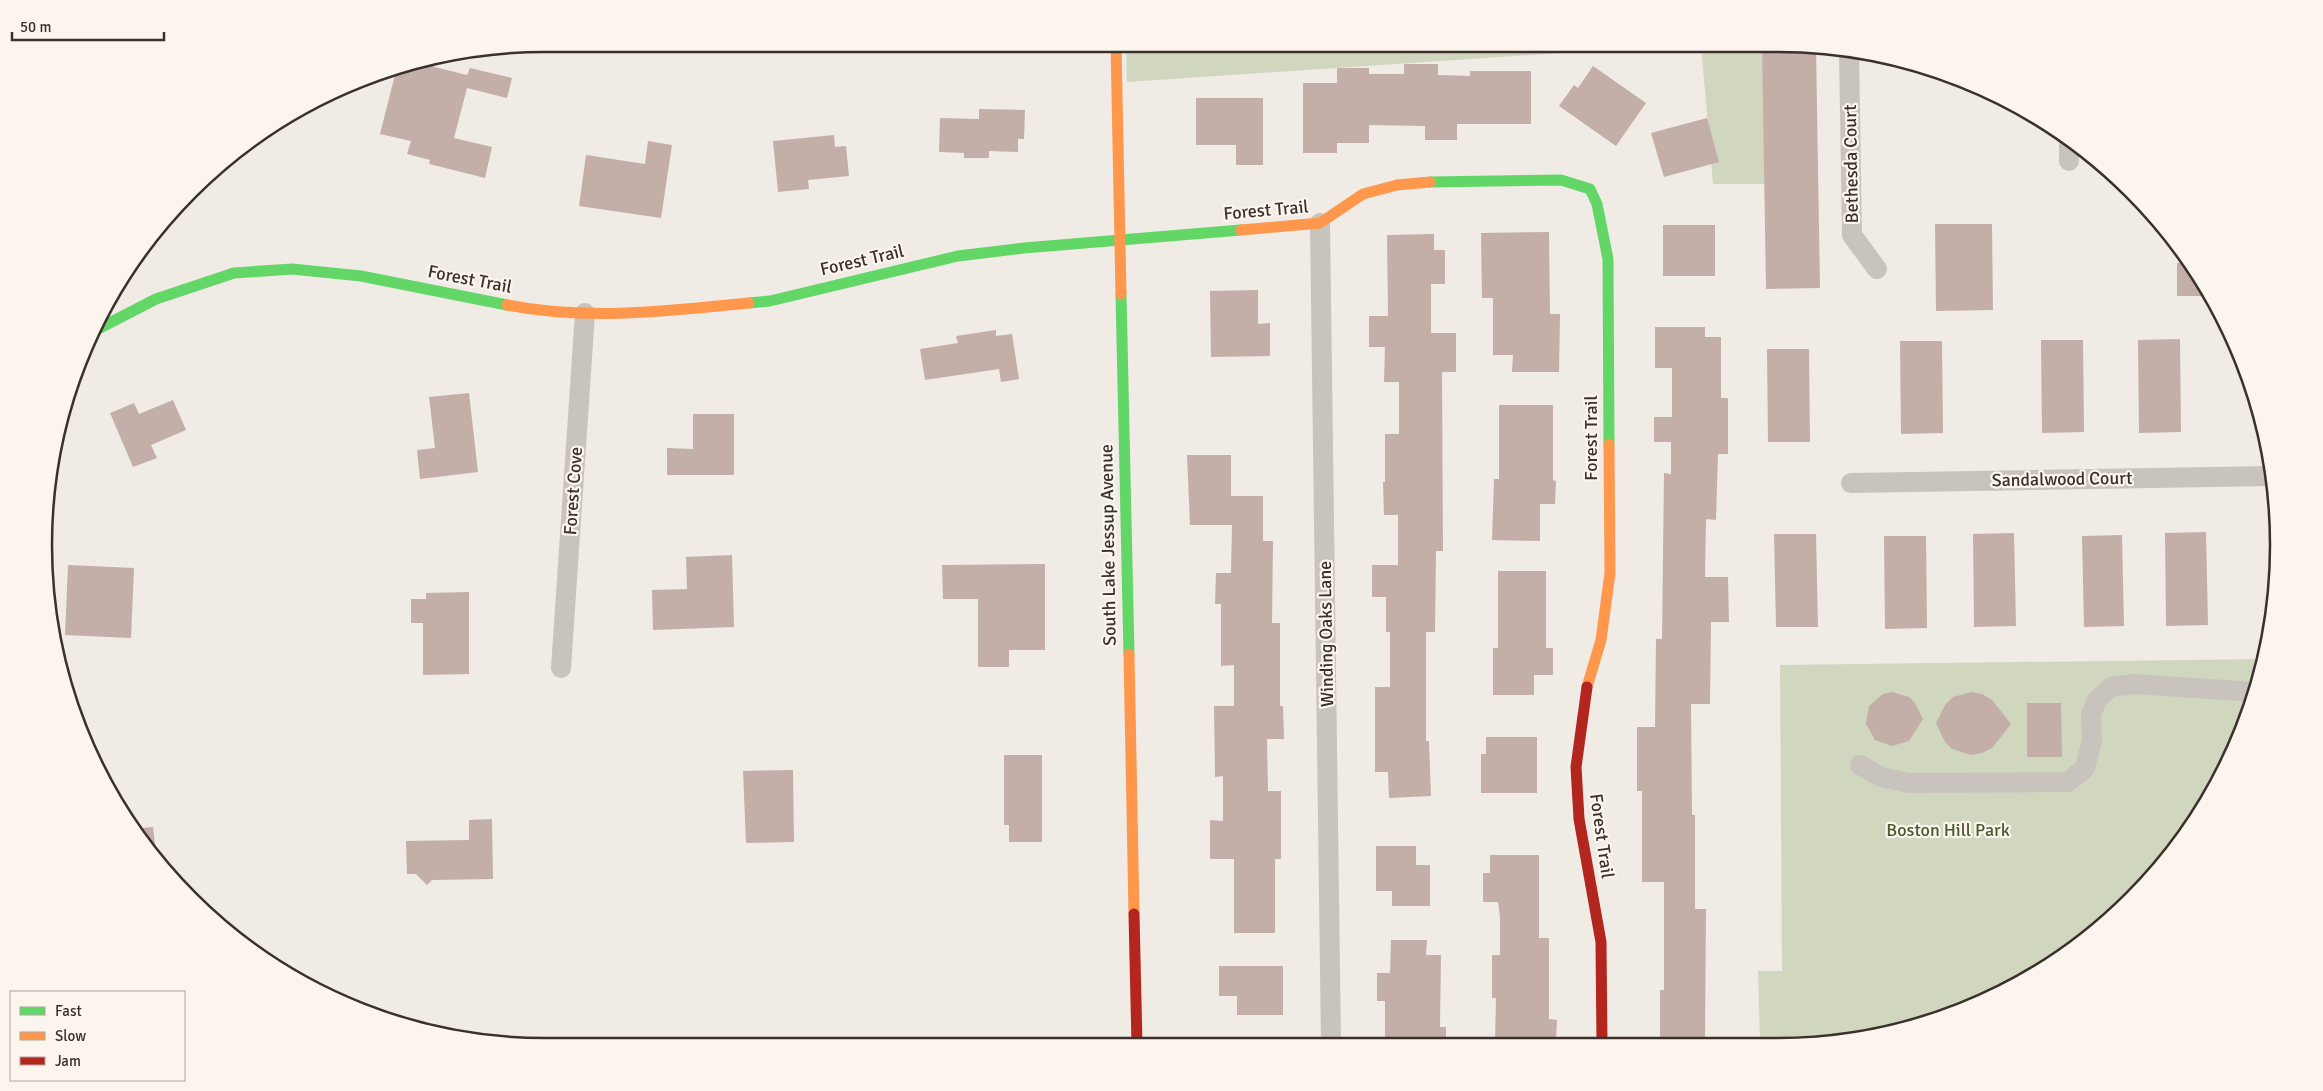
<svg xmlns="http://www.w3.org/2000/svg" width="2323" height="1091" font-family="Signika,sans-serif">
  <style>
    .green { fill: #d1d6bf }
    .building { fill: #c3afa7 }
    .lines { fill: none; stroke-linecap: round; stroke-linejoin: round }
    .street { stroke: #c9c3be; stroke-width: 20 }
    .fast { stroke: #63d668; stroke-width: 11 }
    .slow { stroke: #ff974d; stroke-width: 11 }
    .jam { stroke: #b3261e; stroke-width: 11 }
    .labels { text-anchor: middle; stroke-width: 4.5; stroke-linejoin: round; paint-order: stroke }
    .street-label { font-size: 18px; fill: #3b302b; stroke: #fbf5ee }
    .park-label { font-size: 18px; fill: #4a5a2e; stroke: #fbf5ee }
    .rim { fill: none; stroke: #3b302b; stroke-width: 2.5 }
  </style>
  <rect width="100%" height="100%" fill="#f0ebe5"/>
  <g class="green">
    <polygon points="1126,44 1696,44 1127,82"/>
    <polygon points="1701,44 1783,44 1788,104 1784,184 1713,184"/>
    <polygon points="2265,659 2241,737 2176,851 2083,943 1970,1009 1843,1043 1760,1043 1758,971 1782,971 1780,665"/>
  </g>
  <g class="building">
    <polygon points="1762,44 1816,47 1820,288 1766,289"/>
    <polygon points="415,62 467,75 470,68 512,78 507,98 467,88 454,138 492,147 485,178 429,164 430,160 407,154 411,141 380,134 397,67"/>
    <polygon points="1404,64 1438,64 1438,75 1470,76 1470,71 1531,71 1531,124 1457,124 1457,140 1425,140 1425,126 1369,125 1369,143 1337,143 1337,153 1303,153 1303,83 1337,83 1337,68 1369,68 1369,74 1404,74"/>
    <polygon points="1593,66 1646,103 1616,146 1559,106 1574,85 1578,88"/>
    <polygon points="1196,98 1263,98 1263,165 1236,165 1236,145 1196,145"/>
    <polygon points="979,109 1025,110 1024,139 1018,139 1018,152 989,151 989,158 964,158 964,153 939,152 940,118 979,119"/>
    <polygon points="1707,118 1719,162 1664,177 1651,133"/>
    <polygon points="834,135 835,147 846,146 849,176 808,180 809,189 778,192 773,141"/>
    <polygon points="648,141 672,145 661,218 579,206 586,155 645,164"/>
    <polygon points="1935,224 1992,224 1993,310 1936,311"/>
    <rect x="1663" y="225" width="52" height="51"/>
    <polygon points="1549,232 1550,314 1560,314 1559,372 1512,372 1513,355 1493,355 1493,298 1482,298 1481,233"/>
    <polygon points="1434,234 1434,250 1445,250 1445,284 1431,284 1431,333 1456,333 1456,372 1442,372 1443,551 1436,551 1435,632 1426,632 1426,741 1429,741 1431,796 1389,798 1388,772 1375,772 1375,687 1390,687 1390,632 1386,632 1386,597 1372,597 1372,565 1398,565 1398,515 1384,515 1383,482 1385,482 1385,434 1399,434 1399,382 1384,382 1385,347 1369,347 1369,316 1388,316 1387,235"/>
    <polygon points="2177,263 2192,263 2210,296 2177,296"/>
    <polygon points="1258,290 1258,324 1270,323 1270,356 1211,357 1210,291"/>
    <polygon points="1655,327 1705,327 1705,337 1721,337 1721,398 1728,398 1728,454 1718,454 1716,520 1706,519 1705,577 1728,577 1729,622 1711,622 1710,704 1691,704 1692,815 1695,815 1695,909 1706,909 1705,1043 1660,1044 1660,990 1664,990 1664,882 1642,882 1642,791 1637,791 1637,727 1655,727 1656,639 1662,639 1664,473 1671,474 1671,442 1654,442 1654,417 1672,417 1672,368 1655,368"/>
    <polygon points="996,330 996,336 1012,334 1019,379 1001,382 999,369 925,380 920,349 958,343 956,336"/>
    <polygon points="2180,339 2181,432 2139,433 2138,340"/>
    <polygon points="2041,340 2083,340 2084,432 2042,433"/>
    <polygon points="1900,341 1942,341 1943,433 1901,434"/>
    <polygon points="1767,349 1809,349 1810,442 1768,442"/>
    <polygon points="469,393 478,472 420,479 417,450 435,448 429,397"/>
    <polygon points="173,400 186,430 151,445 157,458 133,467 110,413 134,403 139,414"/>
    <polygon points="1499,405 1553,405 1553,480 1556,481 1555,504 1540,504 1540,541 1492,540 1494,479 1499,479"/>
    <polygon points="693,414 734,414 734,475 667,475 667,448 693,449"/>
    <polygon points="1187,455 1231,455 1231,496 1263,496 1263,541 1273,541 1272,623 1280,623 1280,706 1283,706 1284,739 1267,739 1268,791 1281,791 1281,859 1275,859 1275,933 1234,933 1234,859 1210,859 1210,820 1223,821 1223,776 1215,777 1214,706 1234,706 1234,665 1221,666 1221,604 1215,604 1216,573 1231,573 1232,525 1190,525"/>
    <polygon points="2206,532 2208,625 2166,626 2165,533"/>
    <polygon points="2014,533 2016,626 1974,627 1973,534"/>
    <polygon points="1774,534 1816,534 1818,627 1776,627"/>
    <polygon points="2122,535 2124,626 2084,627 2082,536"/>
    <polygon points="1884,536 1926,536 1927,628 1885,629"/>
    <polygon points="732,555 734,627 653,630 652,590 687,589 686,557"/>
    <polygon points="1045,564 1045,650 1009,650 1009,667 978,667 978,599 943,599 942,565"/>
    <polygon points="68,565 134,568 131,638 65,635"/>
    <polygon points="1498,571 1546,571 1546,648 1553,648 1553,675 1534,675 1534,695 1493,695 1493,648 1498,648"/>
    <polygon points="469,592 469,674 423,675 423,623 411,623 411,599 426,599 426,593"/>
    <polygon points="1892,692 1909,697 1915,703 1923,719 1909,741 1892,746 1875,740 1866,724 1869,706 1883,694"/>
    <polygon points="1972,692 1982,694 1992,700 2011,724 1992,748 1982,753 1971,755 1952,749 1945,742 1936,723 1945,705 1953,697"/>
    <polygon points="2027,703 2061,703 2062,757 2027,757"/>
    <polygon points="1486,737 1537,737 1537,793 1481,793 1481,754 1486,754"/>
    <polygon points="1004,755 1042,755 1042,842 1009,842 1009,825 1004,825"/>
    <polygon points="793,770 794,842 746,843 743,771"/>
    <polygon points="492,819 493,879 432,880 427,885 416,874 407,874 406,841 469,840 469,820"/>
    <polygon points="153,827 157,861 133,829"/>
    <polygon points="1376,846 1416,846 1416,865 1430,865 1430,906 1392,906 1392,891 1376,891"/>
    <polygon points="1490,855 1539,855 1539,938 1549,938 1549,1019 1557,1020 1556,1040 1542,1040 1542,1044 1495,1044 1496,998 1492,998 1492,955 1500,955 1500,917 1498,902 1483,902 1483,873 1490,873"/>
    <polygon points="1391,940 1427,940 1426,955 1441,955 1440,1027 1446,1027 1446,1044 1385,1044 1385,1001 1377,1001 1377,973 1390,973"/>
    <polygon points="1219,966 1283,966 1283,1015 1237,1015 1237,996 1219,996"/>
  </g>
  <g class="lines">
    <g class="street">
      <polyline points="1849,51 1852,235 1877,269"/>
      <polyline points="2069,139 2069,161"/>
      <polyline points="1320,223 1331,1045"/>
      <polyline points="1851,483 2272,476"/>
      <polyline points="561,668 585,313"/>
      <polyline points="1860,765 1881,777 1909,783 2068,782 2085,768 2092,740 2091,714 2097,700 2111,687 2133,684 2255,692"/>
    </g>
    <g class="fast">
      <polyline points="1430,182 1561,180 1590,189 1597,204 1608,259 1609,444"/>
      <polyline points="1121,294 1129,654"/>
      <polyline points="749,303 770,301 958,256 1024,248 1241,230"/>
      <polyline points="94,331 156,299 234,273 292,269 361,276 507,305"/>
    </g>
    <g class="slow">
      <polyline points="1116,44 1121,294"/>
      <polyline points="1241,230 1320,223 1363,194 1397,185 1430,182"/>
      <path d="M507 305C587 321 669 311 749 303"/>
      <polyline points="1129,654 1134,914"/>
      <polyline points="1587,687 1601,640 1610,573 1609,444"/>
    </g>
    <g class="jam">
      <polyline points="1587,687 1576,767 1579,819 1601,942 1602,1044"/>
      <polyline points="1134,914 1137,1045"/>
    </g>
  </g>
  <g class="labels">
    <g class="street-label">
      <text transform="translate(1851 164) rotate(-91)" y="6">Bethesda Court</text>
      <text transform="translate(1266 210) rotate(-5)" y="6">Forest Trail</text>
      <text transform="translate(862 260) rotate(-13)" y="6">Forest Trail</text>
      <text transform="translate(470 279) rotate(11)" y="6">Forest Trail</text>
      <text transform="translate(1591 438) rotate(-90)" y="6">Forest Trail</text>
      <text transform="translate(2062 479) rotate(-1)" y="6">Sandalwood Court</text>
      <text transform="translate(573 491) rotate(-86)" y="6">Forest Cove</text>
      <text transform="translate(1108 545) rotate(-91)" y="6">South Lake Jessup Avenue</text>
      <text transform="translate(1326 634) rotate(-91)" y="6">Winding Oaks Lane</text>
      <text transform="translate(1602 836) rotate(82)" y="6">Forest Trail</text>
    </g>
    <g class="park-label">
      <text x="1948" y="836">Boston Hill Park</text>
    </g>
  </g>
  <path d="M0 0H2323V1091H0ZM545 52H1777A493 493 0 0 1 2270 545V545A493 493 0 0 1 1777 1038H545A493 493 0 0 1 52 545V545A493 493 0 0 1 545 52Z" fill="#fbf5ee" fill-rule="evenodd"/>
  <path class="rim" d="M545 52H1777A493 493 0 0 1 2270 545V545A493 493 0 0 1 1777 1038H545A493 493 0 0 1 52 545V545A493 493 0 0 1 545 52Z"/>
  <rect x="10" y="991" width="175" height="90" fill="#fbf5ee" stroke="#aea6a0"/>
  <rect x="20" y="1007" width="25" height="8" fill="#63d668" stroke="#aea6a0"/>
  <text x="55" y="1016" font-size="15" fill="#3b302b">Fast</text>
  <rect x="20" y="1032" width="25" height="8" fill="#ff974d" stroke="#aea6a0"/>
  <text x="55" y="1041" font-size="15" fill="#3b302b">Slow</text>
  <rect x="20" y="1057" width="25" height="8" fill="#b3261e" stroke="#aea6a0"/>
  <text x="55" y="1066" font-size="15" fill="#3b302b">Jam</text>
  <path d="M12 32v8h152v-8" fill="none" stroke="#3b302b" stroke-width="2.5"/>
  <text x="20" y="32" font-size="15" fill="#3b302b" stroke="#fbf5ee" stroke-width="4" paint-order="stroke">50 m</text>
</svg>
